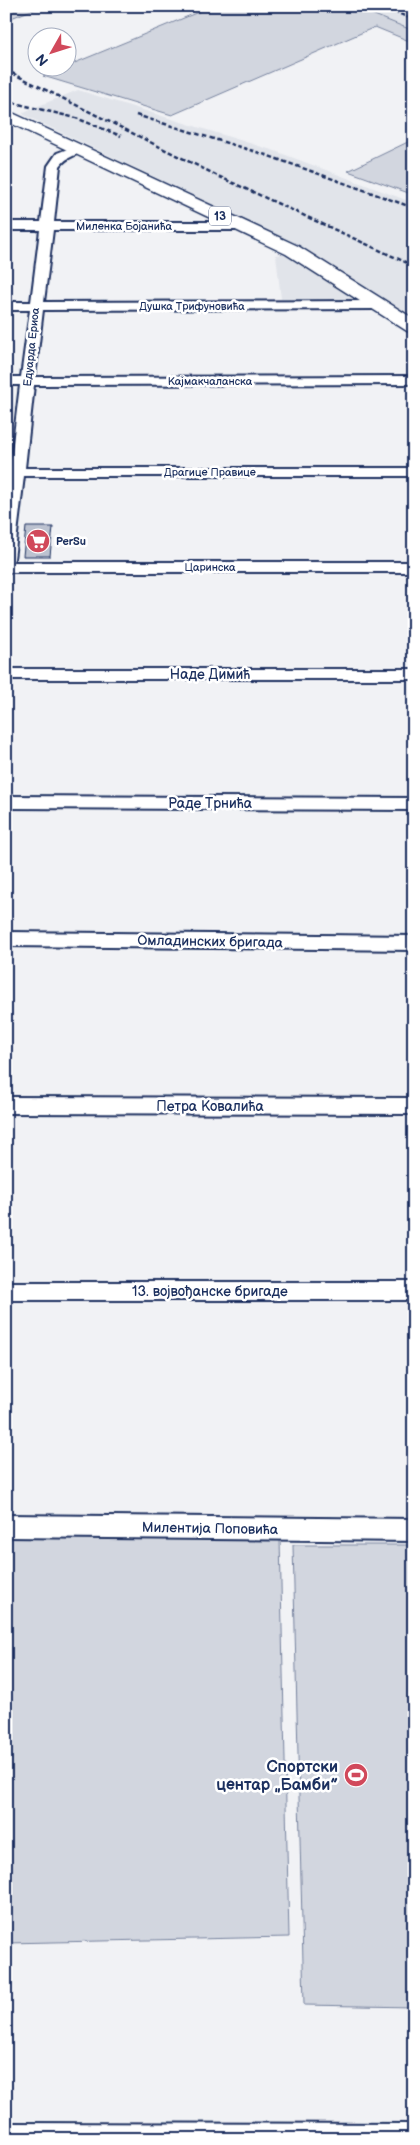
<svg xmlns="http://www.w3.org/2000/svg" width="420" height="2145" font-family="'Balsamiq Sans',sans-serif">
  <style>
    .built { fill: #e1e4ea }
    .green { fill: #d2d6df; stroke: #76829e }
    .building { fill: #bcc2d0; stroke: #1b2f5e }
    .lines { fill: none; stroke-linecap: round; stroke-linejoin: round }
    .minor-casing { stroke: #1b2f5e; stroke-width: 4 }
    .primary-casing { stroke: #1b2f5e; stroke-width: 3 }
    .minor { fill: #fff; fill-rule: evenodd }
    .primary { fill: #fff; fill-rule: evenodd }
    .rail { stroke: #1b2f5e; stroke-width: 2.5; stroke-dasharray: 4.5 2.5; stroke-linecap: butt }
    .labels { text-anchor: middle; stroke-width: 5; stroke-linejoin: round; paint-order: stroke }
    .far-street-label { font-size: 11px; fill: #1b2f5e; stroke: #fff }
    .far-poi-label { font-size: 11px; font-weight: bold; fill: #1b2f5e; stroke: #fff; text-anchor: start }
    .shield { fill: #fff; stroke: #5f6d8e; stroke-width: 1 }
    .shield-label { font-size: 12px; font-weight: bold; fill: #1b2f5e }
    .street-label { font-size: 14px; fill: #1b2f5e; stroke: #fff }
    .near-poi-label { font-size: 16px; font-weight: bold; fill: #1b2f5e; stroke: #fff; text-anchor: end }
  </style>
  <rect width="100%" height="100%" fill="#f1f2f5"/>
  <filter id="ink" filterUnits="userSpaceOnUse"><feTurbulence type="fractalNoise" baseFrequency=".02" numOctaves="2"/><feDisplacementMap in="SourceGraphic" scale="10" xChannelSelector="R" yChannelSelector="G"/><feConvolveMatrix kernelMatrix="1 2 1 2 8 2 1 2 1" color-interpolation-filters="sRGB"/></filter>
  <g filter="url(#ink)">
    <g class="built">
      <polygon points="352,6 414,6 414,31"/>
      <polygon points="78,90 275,151 414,203 414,317 306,249 24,115 23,113 26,111"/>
      <polygon points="290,253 362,298 357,300 281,299 276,255"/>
    </g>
    <g class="green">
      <polygon points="6,6 42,6 6,20"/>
      <polygon points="213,6 352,6 414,31 414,43 375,27 172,115 43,76"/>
      <polygon points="414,139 414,195 348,171"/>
      <polygon points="6,1538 280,1539 289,1937 6,1943"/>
      <polygon points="293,1545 414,1545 414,2007 304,2005"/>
    </g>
    <polygon class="building" points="26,527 53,527 50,556 23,556"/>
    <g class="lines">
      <g class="minor-casing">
        <g id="minor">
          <path d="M78 145 82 146 84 149C76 157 68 155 60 166L54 222H241L247 226 241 230H53L44 302 378 301 385 305 378 309 43 310 35 377 414 376V384L34 385 25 468H414V476H24L14 559 12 562H414V572H6V495L9 476H6V468H10L20 385H6V377H21L30 310H6V302H31L40 230H6V222H41L48 166 57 153Z"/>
          <rect x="6" y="669" width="408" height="10"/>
          <polygon points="6,796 414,798 414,810 6,808"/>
          <polygon points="6,932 414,936 414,950 6,946"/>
          <polygon points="6,1097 414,1098 414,1114 6,1113"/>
          <rect x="6" y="1282" width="408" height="18"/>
          <polygon points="6,1515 414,1519 414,1541 6,1537"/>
          <polygon points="6,2123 414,2124 414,2139 6,2139"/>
        </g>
      </g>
      <g class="primary-casing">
        <polygon id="primary" points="6,110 298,246 414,319 414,333 407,331 286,254 6,121"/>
      </g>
      <use href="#minor" class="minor"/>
      <use href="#primary" class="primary"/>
      <g class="rail">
        <polyline points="381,6 414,20"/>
        <polyline points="6,70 220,177 414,266"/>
        <polyline points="6,101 76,118 121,136"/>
        <polyline points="136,115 266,155 414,208"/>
      </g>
    </g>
  </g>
  <defs>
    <g id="supermarket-disc" transform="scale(1.25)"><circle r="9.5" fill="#d1495b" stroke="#fff"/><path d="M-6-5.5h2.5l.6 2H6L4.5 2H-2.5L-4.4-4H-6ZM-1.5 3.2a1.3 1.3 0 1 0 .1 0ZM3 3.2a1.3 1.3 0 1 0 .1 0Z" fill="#fff"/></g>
    <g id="stadium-disc" transform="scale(1.25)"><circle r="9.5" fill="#d1495b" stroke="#fff"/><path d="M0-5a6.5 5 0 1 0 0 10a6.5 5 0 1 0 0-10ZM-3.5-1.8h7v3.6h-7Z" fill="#fff"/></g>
  </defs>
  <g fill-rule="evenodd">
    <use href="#supermarket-disc" x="38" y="541"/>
    <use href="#stadium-disc" x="356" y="1775"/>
  </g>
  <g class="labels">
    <g class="far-street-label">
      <text x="124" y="230">Миленка Бојанића</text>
      <text x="192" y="310">Душка Трифуновића</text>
      <text transform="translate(31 347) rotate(-84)" y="4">Едуарда Ериоа</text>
      <text x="210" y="385">Кајмакчаланска</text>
      <text x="210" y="476">Драгице Правице</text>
      <text x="210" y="571">Царинска</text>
    </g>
    <g class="far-poi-label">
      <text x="56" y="545">PerSu</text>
    </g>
    <rect class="shield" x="209" y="206.5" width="22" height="19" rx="4"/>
    <g class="shield-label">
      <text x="220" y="220">13</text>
    </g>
    <g class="street-label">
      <text x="210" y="679">Наде Димић</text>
      <text x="210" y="808">Раде Трнића</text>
      <text transform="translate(210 941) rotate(1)" y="5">Омладинских бригада</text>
      <text x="210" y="1111">Петра Ковалића</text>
      <text x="210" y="1296">13. војвођанске бригаде</text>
      <text transform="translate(210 1528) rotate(1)" y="5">Милентија Поповића</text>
    </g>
    <g class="near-poi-label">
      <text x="338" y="1772">Спортски<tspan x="338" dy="18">центар „Бамби”</tspan></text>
    </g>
  </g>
  <rect width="420" height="2145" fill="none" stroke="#fff" stroke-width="25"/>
  <rect x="12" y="12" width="395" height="2120" fill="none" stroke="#1b2f5e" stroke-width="2" filter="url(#ink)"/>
  <g transform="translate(52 52) rotate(231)"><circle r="24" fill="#ffffff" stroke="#a4acbf"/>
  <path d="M0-4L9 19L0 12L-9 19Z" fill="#d1495b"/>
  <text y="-8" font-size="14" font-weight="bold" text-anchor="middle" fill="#1b2f5e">N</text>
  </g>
</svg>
